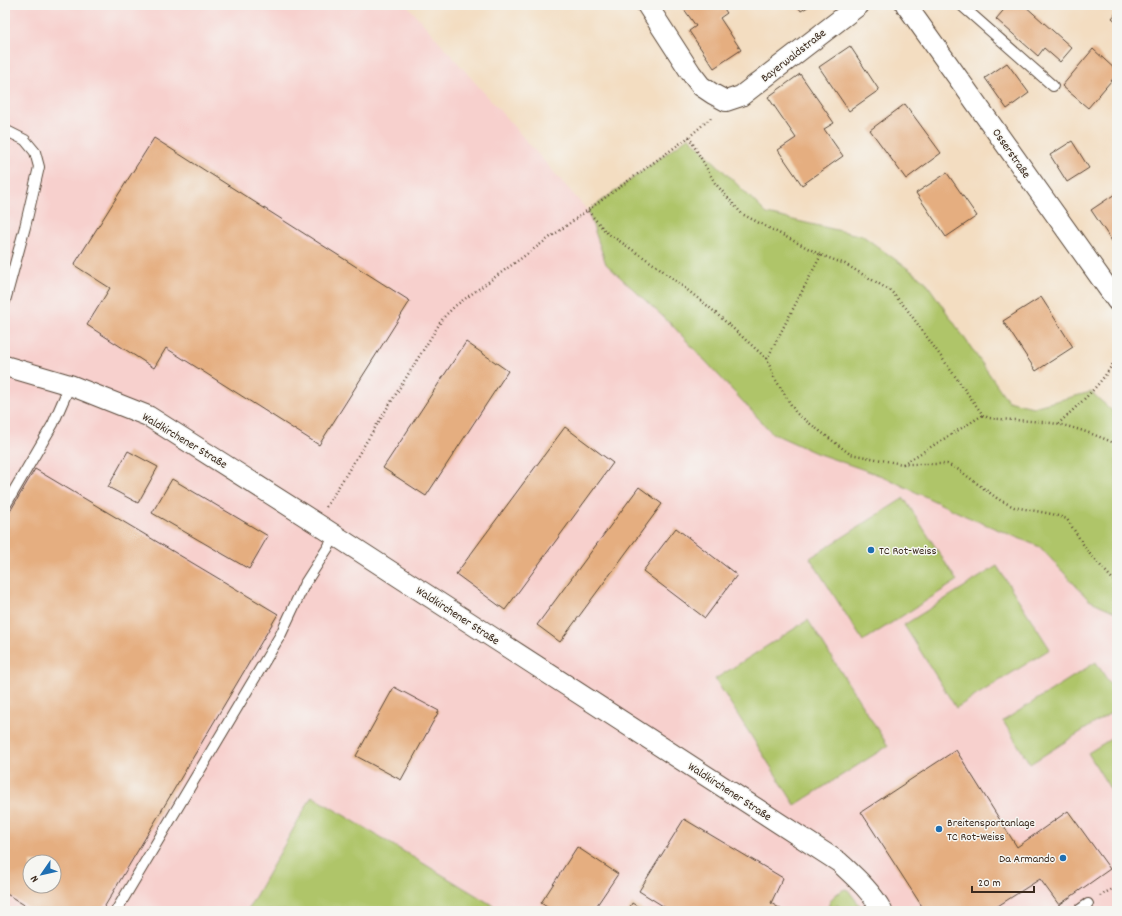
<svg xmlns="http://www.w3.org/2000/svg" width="1122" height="916" font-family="Dekko,sans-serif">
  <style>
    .built { fill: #f7d0cd; fill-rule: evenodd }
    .green { fill: #afc569; stroke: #757844 }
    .building { fill: #e5ae80; fill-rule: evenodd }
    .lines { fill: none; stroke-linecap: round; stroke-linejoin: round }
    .lane-casing { stroke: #574536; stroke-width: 12 }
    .street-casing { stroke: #574536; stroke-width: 22 }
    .path { stroke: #574536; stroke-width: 2.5; stroke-dasharray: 1 3; stroke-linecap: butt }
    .lane { stroke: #fff; stroke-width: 10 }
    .street { stroke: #fff; stroke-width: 20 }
    .poi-dot { fill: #1f6fb2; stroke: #f6f6f2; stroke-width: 1.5 }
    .labels { text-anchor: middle; stroke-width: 3; stroke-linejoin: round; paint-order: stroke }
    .street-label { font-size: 12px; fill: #3b2a1e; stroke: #f6f6f2 }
    .poi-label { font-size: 12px; fill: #3b2a1e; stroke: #f6f6f2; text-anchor: start }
  </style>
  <rect width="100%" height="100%" fill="#f6f6f2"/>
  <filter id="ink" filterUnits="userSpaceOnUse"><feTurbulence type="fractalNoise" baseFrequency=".025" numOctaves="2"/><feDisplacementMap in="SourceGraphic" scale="8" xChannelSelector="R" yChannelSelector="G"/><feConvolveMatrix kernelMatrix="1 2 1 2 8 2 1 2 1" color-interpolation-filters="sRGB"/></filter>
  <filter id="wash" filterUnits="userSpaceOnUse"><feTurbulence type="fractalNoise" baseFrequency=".012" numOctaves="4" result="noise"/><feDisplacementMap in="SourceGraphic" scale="16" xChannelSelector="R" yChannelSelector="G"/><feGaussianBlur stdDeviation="0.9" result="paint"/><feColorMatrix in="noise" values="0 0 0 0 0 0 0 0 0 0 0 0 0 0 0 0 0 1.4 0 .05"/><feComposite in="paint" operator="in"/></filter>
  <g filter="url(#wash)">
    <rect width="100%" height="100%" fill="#f3ddc1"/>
    <path class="built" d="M5 5H407L588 211 606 264 672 325 772 433 816 453 882 476 970 518 1040 547 1089 600 1117 613V911H5ZM30 862H54V886H30Z"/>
    <g class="green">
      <polygon points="689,137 767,214 863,236 925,281 1008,401 1033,407 1091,392 1117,415 1117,613 1089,600 1040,547 970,518 882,476 816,453 772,433 672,325 606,264 588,211"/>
      <polygon points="904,498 957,581 863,641 810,558"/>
      <polygon points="997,566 1050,649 956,708 904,625"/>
      <polygon points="808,620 888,746 795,805 715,679"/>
      <polygon points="1096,662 1117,695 1117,709 1030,764 1003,721"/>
      <polygon points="1117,735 1117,800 1088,753"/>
      <polygon points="312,796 502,911 247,911"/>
      <path d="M845 889 848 890 864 911H846L837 905 832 911 828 909C829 898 837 893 845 889Z"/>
    </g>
    <g id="blocks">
      <g class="building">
        <polygon points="681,5 721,5 727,13 720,18 741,50 714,68 689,31 696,26"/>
        <polygon points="797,5 811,5 801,11"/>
        <polygon points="1008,5 1024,5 1072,48 1060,62 1044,48 1038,56 996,19"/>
        <polygon points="1117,12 1117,22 1112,18"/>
        <polygon points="850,46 879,90 849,111 819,67"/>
        <polygon points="1093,49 1117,71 1117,74 1088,108 1062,86"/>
        <polygon points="1007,63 1029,93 1007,109 985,78"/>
        <polygon points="800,74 834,123 824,129 843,156 802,185 778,150 796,138 768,97"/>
        <polygon points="905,104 941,153 906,179 870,130"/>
        <polygon points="154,138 410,301 319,445 166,348 154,368 87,325 110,288 74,265"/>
        <polygon points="1072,141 1089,168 1067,182 1050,155"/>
        <polygon points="947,173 977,216 946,237 916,193"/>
        <polygon points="1115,194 1117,196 1117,242 1114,244 1091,210"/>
        <polygon points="1041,297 1073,347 1036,371 1003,321"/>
        <polygon points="466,342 508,371 426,496 383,468"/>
        <polygon points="565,427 613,463 505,610 456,574"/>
        <polygon points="128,451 158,467 138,503 108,487"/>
        <path d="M35 469 278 614 102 911H34L5 893V520ZM30 862H54V886H30Z"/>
        <polygon points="172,479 268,536 249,569 152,513"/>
        <polygon points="639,487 662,504 560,642 537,625"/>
        <polygon points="676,528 737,575 705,618 643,571"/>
        <polygon points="394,687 439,711 401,780 356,756"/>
        <polygon points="956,750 1017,847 1068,811 1110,869 1059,905 1040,879 990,911 925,911 861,812"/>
        <polygon points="684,819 783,878 771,903 784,911 671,911 639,891"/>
        <polygon points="577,847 618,874 593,911 553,911 541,903"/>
        <polygon points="632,903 645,911 628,911"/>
      </g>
    </g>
  </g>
  <g filter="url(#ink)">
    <use href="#blocks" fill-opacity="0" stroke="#574536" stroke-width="1"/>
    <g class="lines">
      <g class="lane-casing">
        <g id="lane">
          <polyline points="961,5 1053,86"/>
          <polyline points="5,130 25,140 35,152 39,167 25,227 5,301"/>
          <polyline points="5,506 53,424 70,385"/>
          <polyline points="116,911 281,634 304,585 336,535"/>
          <polyline points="1078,911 1088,904"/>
        </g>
      </g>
      <g class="street-casing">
        <g id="street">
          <polyline points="647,5 691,73 701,86 713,94 726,101 741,96 859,5"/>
          <polyline points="906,5 1117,301"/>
          <path d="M5 366 70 385 148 416 316 523 839 862C855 877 872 892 882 911"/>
        </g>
      </g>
      <g class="path">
        <path d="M689 137 715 183 742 214 821 255 845 264 891 291 906 308 983 415 989 418C1006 420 1024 420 1042 422 1068 424 1093 434 1117 444"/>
        <polyline points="588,211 606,232 658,267 709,307 767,359 774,377 796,413 850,454 902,464 947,464 959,470 998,499 1014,507 1052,514 1067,519 1088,552 1117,584"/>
        <polyline points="767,359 821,255"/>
        <path d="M1058 424C1080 403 1103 384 1117 356"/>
        <polyline points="903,464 983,415"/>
        <polyline points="326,507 443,318 455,306 689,137 713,116"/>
        <polyline points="1100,896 1117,886"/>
      </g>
      <use href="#lane" class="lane"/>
      <use href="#street" class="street"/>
    </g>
  </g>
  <g class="poi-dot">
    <circle cx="871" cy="550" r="4"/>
    <circle cx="939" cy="829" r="4"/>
    <circle cx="1063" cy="858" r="4"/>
  </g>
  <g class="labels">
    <g class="street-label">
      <text transform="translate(793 55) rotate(-38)" y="4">Bayerwaldstraße</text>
      <text transform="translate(1012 153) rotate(55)" y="4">Osserstraße</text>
      <text transform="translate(185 440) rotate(31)" y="4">Waldkirchener Straße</text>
      <text transform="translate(458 615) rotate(33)" y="4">Waldkirchener Straße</text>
      <text transform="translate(730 791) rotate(33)" y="4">Waldkirchener Straße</text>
    </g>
    <g class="poi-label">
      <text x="879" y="554">TC Rot-Weiss</text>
      <text x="947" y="826">Breitensportanlage<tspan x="947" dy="14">TC Rot-Weiss</tspan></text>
      <text x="1055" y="862" text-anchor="end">Da Armando</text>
    </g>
  </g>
  <rect width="1122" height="916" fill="none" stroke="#f6f6f2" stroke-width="20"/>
  <g transform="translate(42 874) rotate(236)"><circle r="19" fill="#f6f6f2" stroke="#aba49d"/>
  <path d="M0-3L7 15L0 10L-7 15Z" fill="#1f6fb2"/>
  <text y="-6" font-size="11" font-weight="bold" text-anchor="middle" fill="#3b2a1e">N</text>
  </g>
  <path d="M972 886v6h62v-6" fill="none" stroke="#3b2a1e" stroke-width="2"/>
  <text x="978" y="886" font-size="12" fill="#3b2a1e" stroke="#f6f6f2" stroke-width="3" paint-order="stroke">20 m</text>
</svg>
